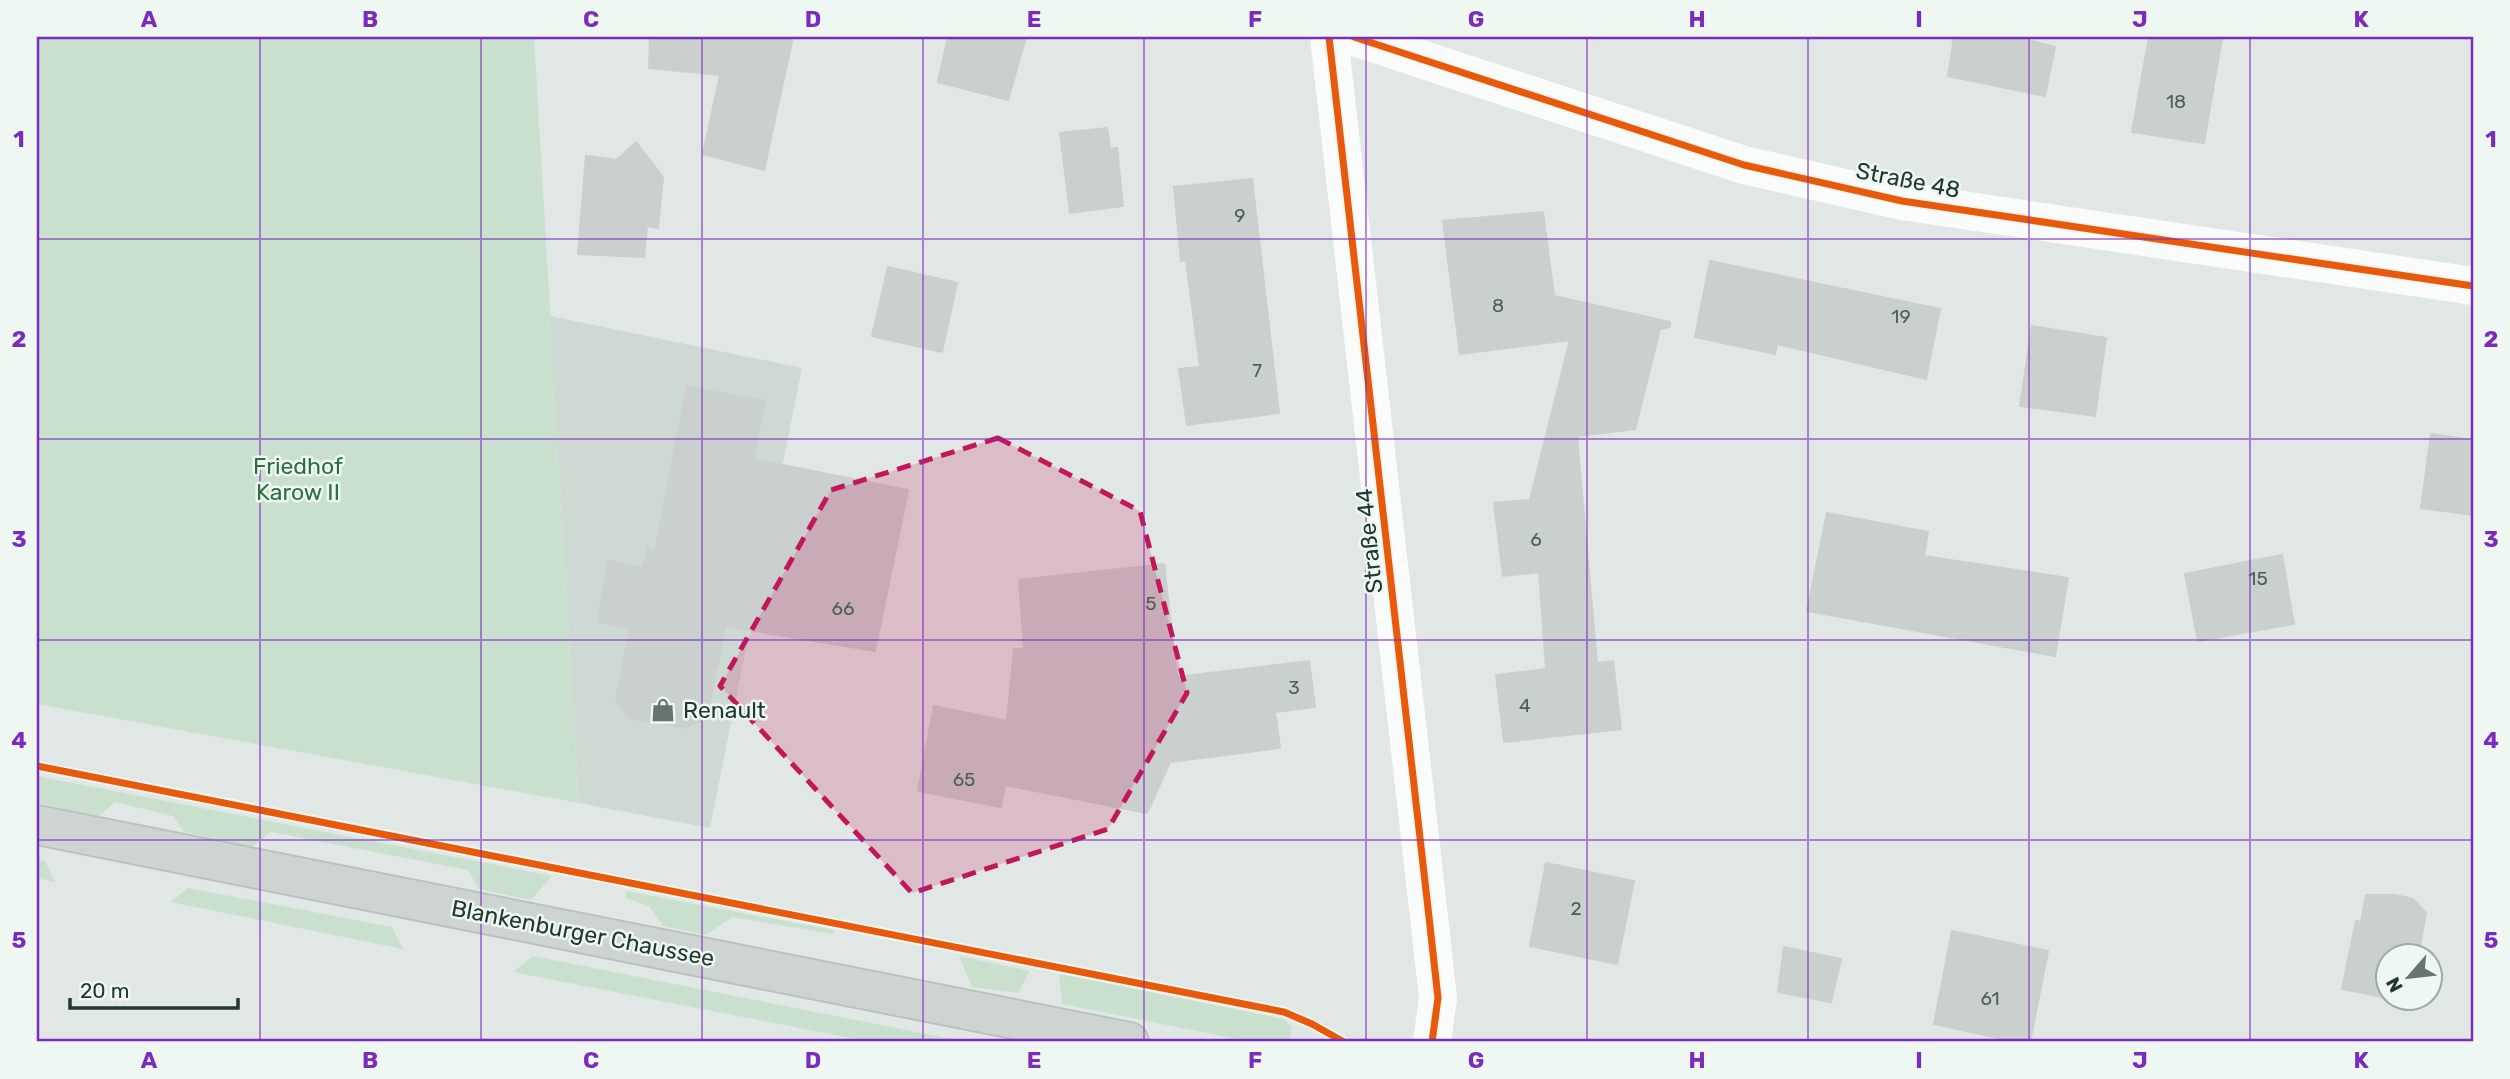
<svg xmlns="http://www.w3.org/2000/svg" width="2510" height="1079" font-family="Rubik,sans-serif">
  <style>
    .built { fill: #cfd9d3 }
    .green { fill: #cae0ce }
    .building { fill: #cad0cd; stroke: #cad0cd; stroke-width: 2 }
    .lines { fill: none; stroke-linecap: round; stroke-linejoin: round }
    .major-casing { stroke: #bbc3c0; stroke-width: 42 }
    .minor { stroke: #fafbfb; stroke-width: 38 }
    .major { stroke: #cdd4d1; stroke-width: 38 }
    .cycleway-casing { stroke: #eff7f2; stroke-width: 11 }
    .cycleway { stroke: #e8590c; stroke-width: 7 }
    .marked { fill: #c2185b; fill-opacity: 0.2; stroke: #c2185b; stroke-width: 5; stroke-dasharray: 14 9; stroke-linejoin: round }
    .grid { fill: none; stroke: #7b2cbf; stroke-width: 2; stroke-opacity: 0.55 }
    .labels { text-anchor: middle; stroke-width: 5; stroke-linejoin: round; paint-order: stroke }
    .number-label { font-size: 19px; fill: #4b6057 }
    .street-label { font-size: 23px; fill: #20392f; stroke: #eff7f2 }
    .park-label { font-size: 23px; fill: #2b6f3c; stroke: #eff7f2 }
    .poi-label { font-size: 23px; fill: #20392f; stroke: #eff7f2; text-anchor: start }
    .neatline { fill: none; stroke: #7b2cbf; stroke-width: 2.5 }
    .grid-label { font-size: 23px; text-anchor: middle; font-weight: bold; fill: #7b2cbf }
  </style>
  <rect width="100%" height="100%" fill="#e1e7e4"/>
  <polygon class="built" points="550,316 802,368 710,828 579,803"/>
  <g class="green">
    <polygon points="37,37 534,37 579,803 37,704"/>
    <polygon points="37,776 552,876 531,900 479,889 468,870 271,832 252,847 185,832 173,816 115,802 98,817 37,803"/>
    <polygon points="37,859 45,861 55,882 37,878"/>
    <polygon points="188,888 392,927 403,949 170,902"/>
    <polygon points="626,891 834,930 834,934 732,917 706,935 663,926 649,906 626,898"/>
    <polygon points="533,956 967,1042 871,1042 513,972"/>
    <polygon points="959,956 1030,971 1018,993 972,987"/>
    <polygon points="1059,974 1283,1019 1292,1027 1289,1042 1252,1042 1062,1004"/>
  </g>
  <g class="building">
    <polygon points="650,37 793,37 764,170 703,154 720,75 649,68"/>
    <polygon points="948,37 1026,37 1008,100 938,82"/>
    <polygon points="1954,37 2017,37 2055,47 2045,96 1948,76"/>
    <polygon points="2149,37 2222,37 2204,143 2132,132"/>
    <polygon points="1107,128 1110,149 1117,148 1123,206 1070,213 1060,133"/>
    <polygon points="636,142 663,177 658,228 647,226 644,257 578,254 586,156 617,160"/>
    <polygon points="1252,179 1279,413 1187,425 1179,369 1200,367 1186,260 1181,261 1174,187"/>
    <polygon points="1543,212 1554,296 1670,322 1670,327 1660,329 1635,429 1577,436 1597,663 1613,661 1621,729 1504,742 1496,675 1546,669 1539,572 1503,576 1494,503 1530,500 1570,340 1460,354 1443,221"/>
    <polygon points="1710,261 1940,309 1926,379 1777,344 1775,354 1695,337"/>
    <polygon points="888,267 957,283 942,352 872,336"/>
    <polygon points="2032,326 2106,338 2095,416 2020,406"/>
    <polygon points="687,387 765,401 753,459 908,490 875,651 725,626 707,718 685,728 629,718 616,699 630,629 598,621 608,561 643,568 648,548 655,551"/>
    <polygon points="2431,434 2473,440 2473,515 2421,508"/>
    <polygon points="1827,513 1928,532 1924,556 2068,578 2055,656 1807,611"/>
    <polygon points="2282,555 2294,624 2198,641 2185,574"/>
    <polygon points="1164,564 1177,677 1309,661 1315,707 1275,712 1280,748 1170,762 1147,813 1005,785 1001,807 918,791 934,706 1007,721 1014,649 1024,649 1019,580"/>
    <polygon points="1546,863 1634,881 1617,964 1530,946"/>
    <polygon points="2366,895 2395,895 2413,899 2426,913 2418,956 2388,956 2388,998 2342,989 2356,921 2361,922"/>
    <polygon points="1952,931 2048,951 2030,1042 2016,1042 1934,1024"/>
    <polygon points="1784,947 1841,959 1831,1002 1778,992"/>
  </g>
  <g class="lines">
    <g class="major-casing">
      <polyline id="major" points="37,825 1129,1042"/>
    </g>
    <g class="minor">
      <polyline points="1329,37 1429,917 1438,998 1432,1042"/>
      <polyline points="1354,37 1744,165 1902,201 2473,286"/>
    </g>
    <use href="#major" class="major"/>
    <g class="cycleway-casing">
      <g id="cycleway">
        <polyline points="1329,37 1429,917 1438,998 1432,1042"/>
        <polyline points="1354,37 1744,165 1902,201 2473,286"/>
        <polyline points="37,766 1284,1012 1312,1024 1344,1042"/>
      </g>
    </g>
    <use href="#cycleway" class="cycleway"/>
  </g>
  <path class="marked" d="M998 438 1140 511 1187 693 1108 829 912 893 720 686 831 490Z"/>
  <path class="grid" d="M260 37V1042M481 37V1042M702 37V1042M923 37V1042M1144 37V1042M1366 37V1042M1587 37V1042M1808 37V1042M2029 37V1042M2250 37V1042M37 239H2473M37 439H2473M37 640H2473M37 840H2473"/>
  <defs>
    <g id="shop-bare" transform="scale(1.89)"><path d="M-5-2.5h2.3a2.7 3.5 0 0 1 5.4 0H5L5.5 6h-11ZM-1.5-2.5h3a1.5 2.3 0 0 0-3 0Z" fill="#64766e" stroke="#eff7f2" stroke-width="2.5" paint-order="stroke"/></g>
  </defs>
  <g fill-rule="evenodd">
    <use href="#shop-bare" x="663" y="710"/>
  </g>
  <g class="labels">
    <g class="number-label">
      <text x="2176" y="108">18</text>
      <text x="1240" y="222">9</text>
      <text x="1498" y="312">8</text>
      <text x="1901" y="323">19</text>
      <text x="1257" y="377">7</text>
      <text x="1536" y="546">6</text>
      <text x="2258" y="585">15</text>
      <text x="1151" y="610">5</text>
      <text x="843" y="615">66</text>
      <text x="1294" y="694">3</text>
      <text x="1525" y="712">4</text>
      <text x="964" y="786">65</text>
      <text x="1576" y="915">2</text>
      <text x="1990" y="1005">61</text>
    </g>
    <g class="street-label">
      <text transform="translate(1908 180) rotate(11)" y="8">Straße 48</text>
      <text transform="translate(1369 541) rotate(-96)" y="8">Straße 44</text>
      <text transform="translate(583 933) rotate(11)" y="8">Blankenburger Chaussee</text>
    </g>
    <g class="park-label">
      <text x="298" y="474">Friedhof<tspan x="298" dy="26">Karow II</tspan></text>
    </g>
    <g class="poi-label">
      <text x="683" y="718">Renault</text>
    </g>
  </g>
  <rect width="2510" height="1079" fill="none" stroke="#eff7f2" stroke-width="77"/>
  <g transform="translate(2409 977) rotate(242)"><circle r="33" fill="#eff7f2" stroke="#9caba4" stroke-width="2"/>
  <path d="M0-5L12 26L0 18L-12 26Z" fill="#64766e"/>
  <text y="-10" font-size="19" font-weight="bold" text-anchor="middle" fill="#20392f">N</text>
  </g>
  <path d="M70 998v10h168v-10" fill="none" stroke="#20392f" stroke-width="3.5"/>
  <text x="80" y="998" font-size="21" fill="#20392f" stroke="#eff7f2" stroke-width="5" paint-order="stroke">20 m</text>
  <rect x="38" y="38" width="2434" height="1002" class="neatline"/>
  <g class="grid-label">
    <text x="149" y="27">A</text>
    <text x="370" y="27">B</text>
    <text x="591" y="27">C</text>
    <text x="813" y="27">D</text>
    <text x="1034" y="27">E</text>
    <text x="1255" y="27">F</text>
    <text x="1476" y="27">G</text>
    <text x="1697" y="27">H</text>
    <text x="1919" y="27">I</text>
    <text x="2140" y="27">J</text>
    <text x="2361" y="27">K</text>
    <text x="19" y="147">1</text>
    <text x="2491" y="147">1</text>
    <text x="19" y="347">2</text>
    <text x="2491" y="347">2</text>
    <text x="19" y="547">3</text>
    <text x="2491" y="547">3</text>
    <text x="19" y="748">4</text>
    <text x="2491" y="748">4</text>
    <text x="19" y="948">5</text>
    <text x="2491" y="948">5</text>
    <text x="149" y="1068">A</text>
    <text x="370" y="1068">B</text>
    <text x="591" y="1068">C</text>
    <text x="813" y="1068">D</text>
    <text x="1034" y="1068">E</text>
    <text x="1255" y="1068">F</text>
    <text x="1476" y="1068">G</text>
    <text x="1697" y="1068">H</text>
    <text x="1919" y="1068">I</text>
    <text x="2140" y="1068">J</text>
    <text x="2361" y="1068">K</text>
  </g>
</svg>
